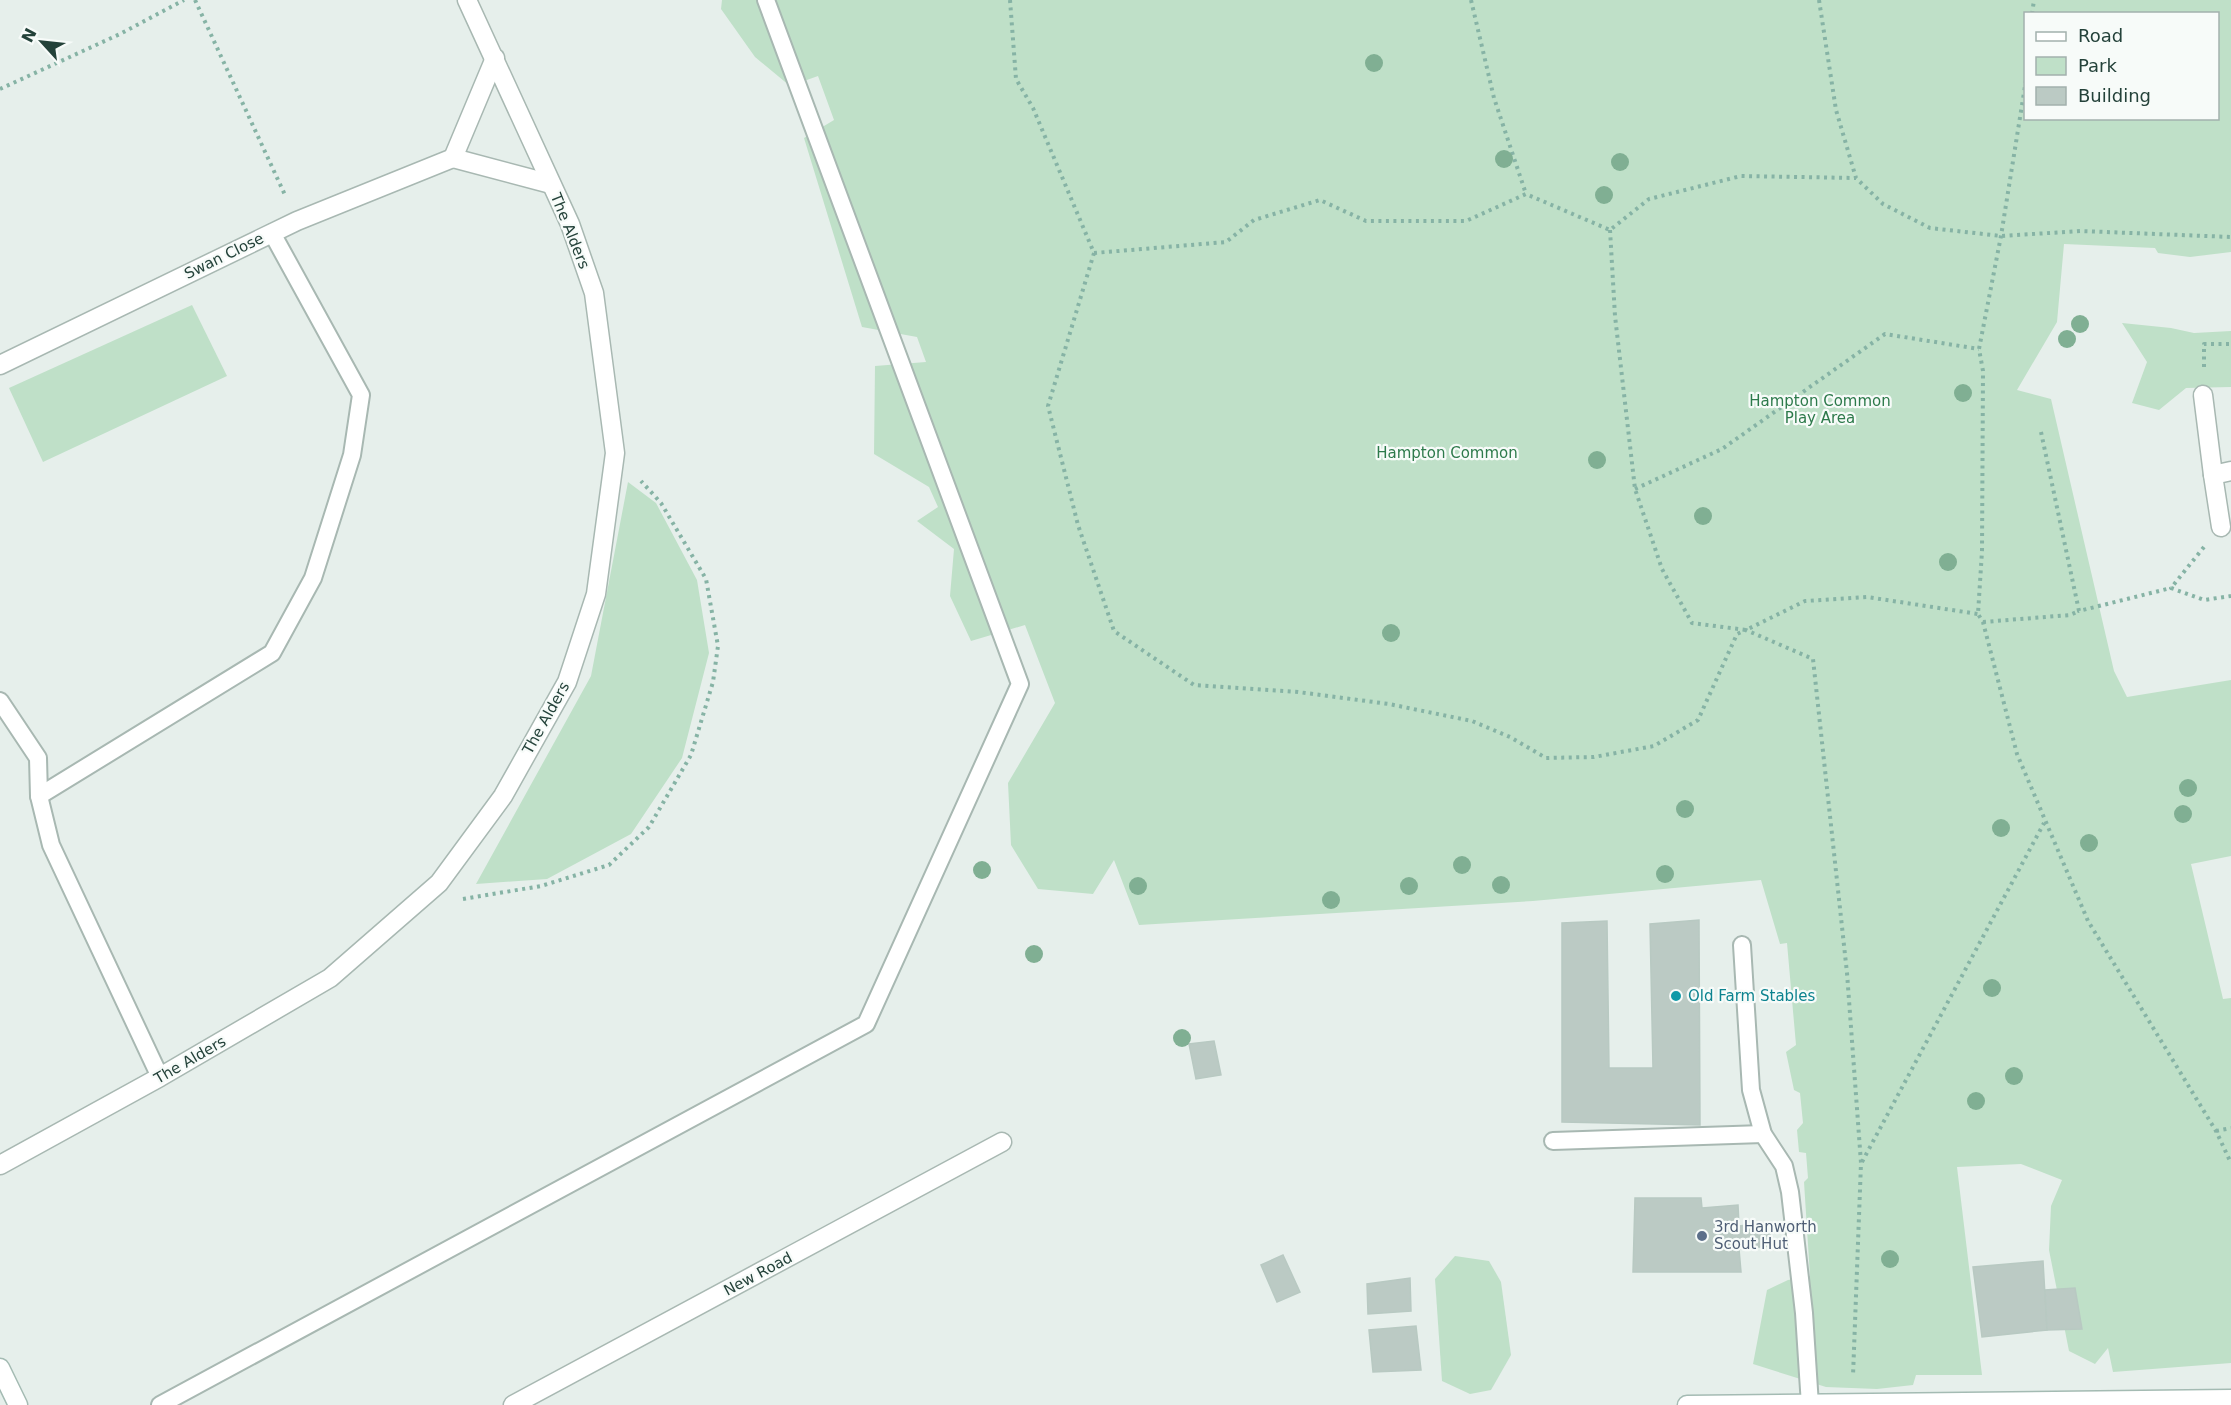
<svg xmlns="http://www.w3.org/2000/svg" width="2231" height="1405" font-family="'DejaVu Sans',sans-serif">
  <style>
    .green { fill: #bfe0c8; fill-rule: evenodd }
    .building { fill: #bbcac4; stroke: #b8c9c2; stroke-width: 1.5 }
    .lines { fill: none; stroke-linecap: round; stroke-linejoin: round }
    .lane-casing { stroke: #a8b8b2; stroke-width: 20 }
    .street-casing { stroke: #a8b8b2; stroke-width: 21 }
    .secondary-casing { stroke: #a4bbb3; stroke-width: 21 }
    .path { stroke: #86b3a5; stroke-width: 4; stroke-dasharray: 3 4.5; stroke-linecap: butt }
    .lane { stroke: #fff; stroke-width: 16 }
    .street { stroke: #fff; stroke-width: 18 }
    .secondary { stroke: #fff; stroke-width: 18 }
    .tree { fill: #80af93 }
    .culture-dot { fill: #0f9aa8; stroke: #f7fbf9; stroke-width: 2 }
    .service-dot { fill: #5c6f8a; stroke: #f7fbf9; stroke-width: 2 }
    .labels { text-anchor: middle; stroke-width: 4.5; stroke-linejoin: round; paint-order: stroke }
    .street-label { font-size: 15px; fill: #24423a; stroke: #f7fbf9 }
    .park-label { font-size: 15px; fill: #2d7a4b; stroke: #f7fbf9 }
    .culture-label { font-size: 15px; fill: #0d838f; stroke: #f7fbf9; text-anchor: start }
    .service-label { font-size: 15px; fill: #4e5e75; stroke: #f7fbf9; text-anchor: start }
  </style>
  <rect width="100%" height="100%" fill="#e6efeb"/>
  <g class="green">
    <path d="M722 0H2231V252L2190 257 2158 253 2155 248 2064 244 2057 322 2017 390 2051 399 2114 671 2127 697 2231 680V856L2191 864 2223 999 2231 998V1363L2113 1372 2108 1348 2095 1364 2069 1351 2049 1250 2051 1206 2062 1180 2021 1164 1957 1167 1982 1375H1916L1913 1385 1877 1389 1826 1387 1753 1364 1767 1290 1788 1280 1810 1276 1804 1182 1808 1178 1806 1153 1799 1152 1797 1130 1803 1123 1800 1093 1794 1090 1786 1052 1796 1045 1787 943 1780 944 1761 880 1533 901 1139 925 1114 860 1093 894 1038 889 1011 845 1008 783 1055 703 1025 625 971 641 950 596 954 549 917 521 938 507 929 487 874 454 875 366 926 362 917 337 862 327 804 138 834 120 818 76 790 86 755 57 721 9ZM2026 14H2218V118H2026Z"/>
    <polygon points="192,305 227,376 43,462 9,388"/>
    <polygon points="2122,323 2171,328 2194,333 2231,331 2231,387 2186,388 2159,410 2132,403 2147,362"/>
    <polygon points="628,482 656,503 697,580 709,653 682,758 631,834 547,879 476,884 591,676"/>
    <polygon points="1455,1256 1489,1261 1501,1282 1511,1355 1491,1390 1470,1394 1442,1381 1435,1279"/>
  </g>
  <g class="building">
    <polygon points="1699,920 1700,1125 1562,1122 1562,923 1607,921 1609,1068 1653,1068 1650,924"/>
    <polygon points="1214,1041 1221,1075 1196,1079 1189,1044"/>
    <polygon points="1635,1198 1701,1198 1702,1208 1738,1205 1739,1226 1770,1222 1770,1246 1739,1249 1741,1272 1633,1272"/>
    <polygon points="1283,1255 1300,1292 1277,1302 1261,1265"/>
    <polygon points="2043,1261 2047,1330 1982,1337 1973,1267"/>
    <polygon points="1410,1278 1411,1311 1368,1314 1367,1284"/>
    <polygon points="2075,1288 2082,1329 2047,1330 2045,1290"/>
    <polygon points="1416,1326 1421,1370 1373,1372 1369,1330"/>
  </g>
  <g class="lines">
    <g class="lane-casing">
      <g id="lane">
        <polyline points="0,701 38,758 39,796 51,845 160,1077"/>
        <polyline points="39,796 272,653 313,578 352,455 361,395 272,233"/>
        <polyline points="1742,945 1751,1090 1763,1134 1784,1166 1790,1192 1804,1313 1810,1405"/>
        <polyline points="1553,1141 1763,1134"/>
        <polyline points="160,1405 866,1024 1020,684 766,0"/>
      </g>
    </g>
    <g class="street-casing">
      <g id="street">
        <polyline points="453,158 551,184"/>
        <polyline points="0,365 297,221 453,158 495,58"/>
        <polyline points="2203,395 2213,475"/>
        <polyline points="2221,527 2213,475 2231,471"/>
        <polyline points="0,1165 160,1077 330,978 439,883 503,796 567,682 596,594 615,453 594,293 570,224 467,0"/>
        <polyline points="513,1405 1002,1142"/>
      </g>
    </g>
    <g class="secondary-casing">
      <g id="secondary">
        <polyline points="0,1368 18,1405"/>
        <polyline points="1687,1405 2231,1399"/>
      </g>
    </g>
    <g class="path">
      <polyline points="195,0 285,195"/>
      <polyline points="1010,0 1016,79 1033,108 1094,253 1048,406 1078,525 1114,631 1194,685 1298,692 1389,704 1472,721 1510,737 1546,758 1594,757 1654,746 1698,720 1737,634 1746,630 1813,659 1847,973 1861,1163 1853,1376"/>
      <polyline points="1471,0 1494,98 1526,194"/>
      <polyline points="1819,0 1836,110 1856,178 1883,204 1930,228 2001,236 2081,231 2231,237"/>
      <polyline points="2032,14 2034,0"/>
      <polyline points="2026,80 2001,236 1979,349 1983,371 1982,551 1978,614 1983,622 2017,754 2088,921 2216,1131 2231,1163"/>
      <polyline points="0,89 120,34 184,0"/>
      <polyline points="1610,230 1615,316 1635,489 1662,569 1692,623 1746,630 1805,601 1867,597 1978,614"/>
      <polyline points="1094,253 1226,242 1254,220 1320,200 1366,221 1466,221 1526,194 1610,230 1649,199 1741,176 1856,178"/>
      <polyline points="2204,367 2204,344 2231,344"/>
      <polyline points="2041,432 2079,611 2171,588"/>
      <polyline points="1635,489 1722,449 1885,334 1979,349"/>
      <polyline points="2204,547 2171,588 2204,600 2231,596"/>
      <polyline points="1983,622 2070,615 2079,611"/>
      <polyline points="463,899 541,886 609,865 649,827 691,755 713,682 718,646 706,579 661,503 641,481"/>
      <polyline points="2216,1131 2231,1128"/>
      <polyline points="1862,1162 2044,823"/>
    </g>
    <use href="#lane" class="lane"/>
    <use href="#street" class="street"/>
    <use href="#secondary" class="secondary"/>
  </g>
  <g class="tree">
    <circle cx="1374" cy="63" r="9"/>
    <circle cx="1504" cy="159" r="9"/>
    <circle cx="1620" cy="162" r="9"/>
    <circle cx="1604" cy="195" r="9"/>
    <circle cx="2080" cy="324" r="9"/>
    <circle cx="2067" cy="339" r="9"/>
    <circle cx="1963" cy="393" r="9"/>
    <circle cx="1597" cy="460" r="9"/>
    <circle cx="1703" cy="516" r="9"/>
    <circle cx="1948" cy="562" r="9"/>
    <circle cx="1391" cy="633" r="9"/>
    <circle cx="2188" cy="788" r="9"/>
    <circle cx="1685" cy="809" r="9"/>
    <circle cx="2183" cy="814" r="9"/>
    <circle cx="2001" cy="828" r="9"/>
    <circle cx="2089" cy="843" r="9"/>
    <circle cx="1462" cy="865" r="9"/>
    <circle cx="982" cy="870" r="9"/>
    <circle cx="1665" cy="874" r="9"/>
    <circle cx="1501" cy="885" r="9"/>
    <circle cx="1138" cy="886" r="9"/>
    <circle cx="1409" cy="886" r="9"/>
    <circle cx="1331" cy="900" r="9"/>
    <circle cx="1034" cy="954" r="9"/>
    <circle cx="1992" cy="988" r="9"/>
    <circle cx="1182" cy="1038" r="9"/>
    <circle cx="2014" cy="1076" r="9"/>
    <circle cx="1976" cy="1101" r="9"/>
    <circle cx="1890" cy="1259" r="9"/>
  </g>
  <circle class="culture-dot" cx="1676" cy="996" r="6"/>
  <circle class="service-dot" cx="1702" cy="1236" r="6"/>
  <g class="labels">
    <g class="street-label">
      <text transform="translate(570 231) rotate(68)" y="5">The Alders</text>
      <text transform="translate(224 256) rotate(-26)" y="5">Swan Close</text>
      <text transform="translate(546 718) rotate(-61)" y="5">The Alders</text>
      <text transform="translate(190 1060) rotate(-30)" y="5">The Alders</text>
      <text transform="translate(758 1274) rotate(-28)" y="5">New Road</text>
    </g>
    <g class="park-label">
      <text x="1820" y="406">Hampton Common<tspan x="1820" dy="17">Play Area</tspan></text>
      <text x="1447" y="458">Hampton Common</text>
    </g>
    <g class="culture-label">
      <text x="1688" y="1001">Old Farm Stables</text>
    </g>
    <g class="service-label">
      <text x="1714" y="1232">3rd Hanworth<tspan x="1714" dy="17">Scout Hut</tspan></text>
    </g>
  </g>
  <rect x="2024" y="12" width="195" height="108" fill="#f7fbf9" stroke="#a3b1ad" stroke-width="1.5"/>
  <rect x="2036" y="32" width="30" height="9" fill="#ffffff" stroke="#a3b1ad" stroke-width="1.5"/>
  <text x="2078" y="42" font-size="18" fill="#24423a">Road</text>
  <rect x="2036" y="57" width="30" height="18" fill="#bfe0c8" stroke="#a3b1ad" stroke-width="1.5"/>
  <text x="2078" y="72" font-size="18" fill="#24423a">Park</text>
  <rect x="2036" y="87" width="30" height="18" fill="#bbcac4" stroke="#a3b1ad" stroke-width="1.5"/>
  <text x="2078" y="102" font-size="18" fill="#24423a">Building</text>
  <g transform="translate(42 42) rotate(297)" stroke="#f7fbf9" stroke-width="4.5" paint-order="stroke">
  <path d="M0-4.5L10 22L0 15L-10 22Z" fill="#24423a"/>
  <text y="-9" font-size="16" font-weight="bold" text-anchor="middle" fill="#24423a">N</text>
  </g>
</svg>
